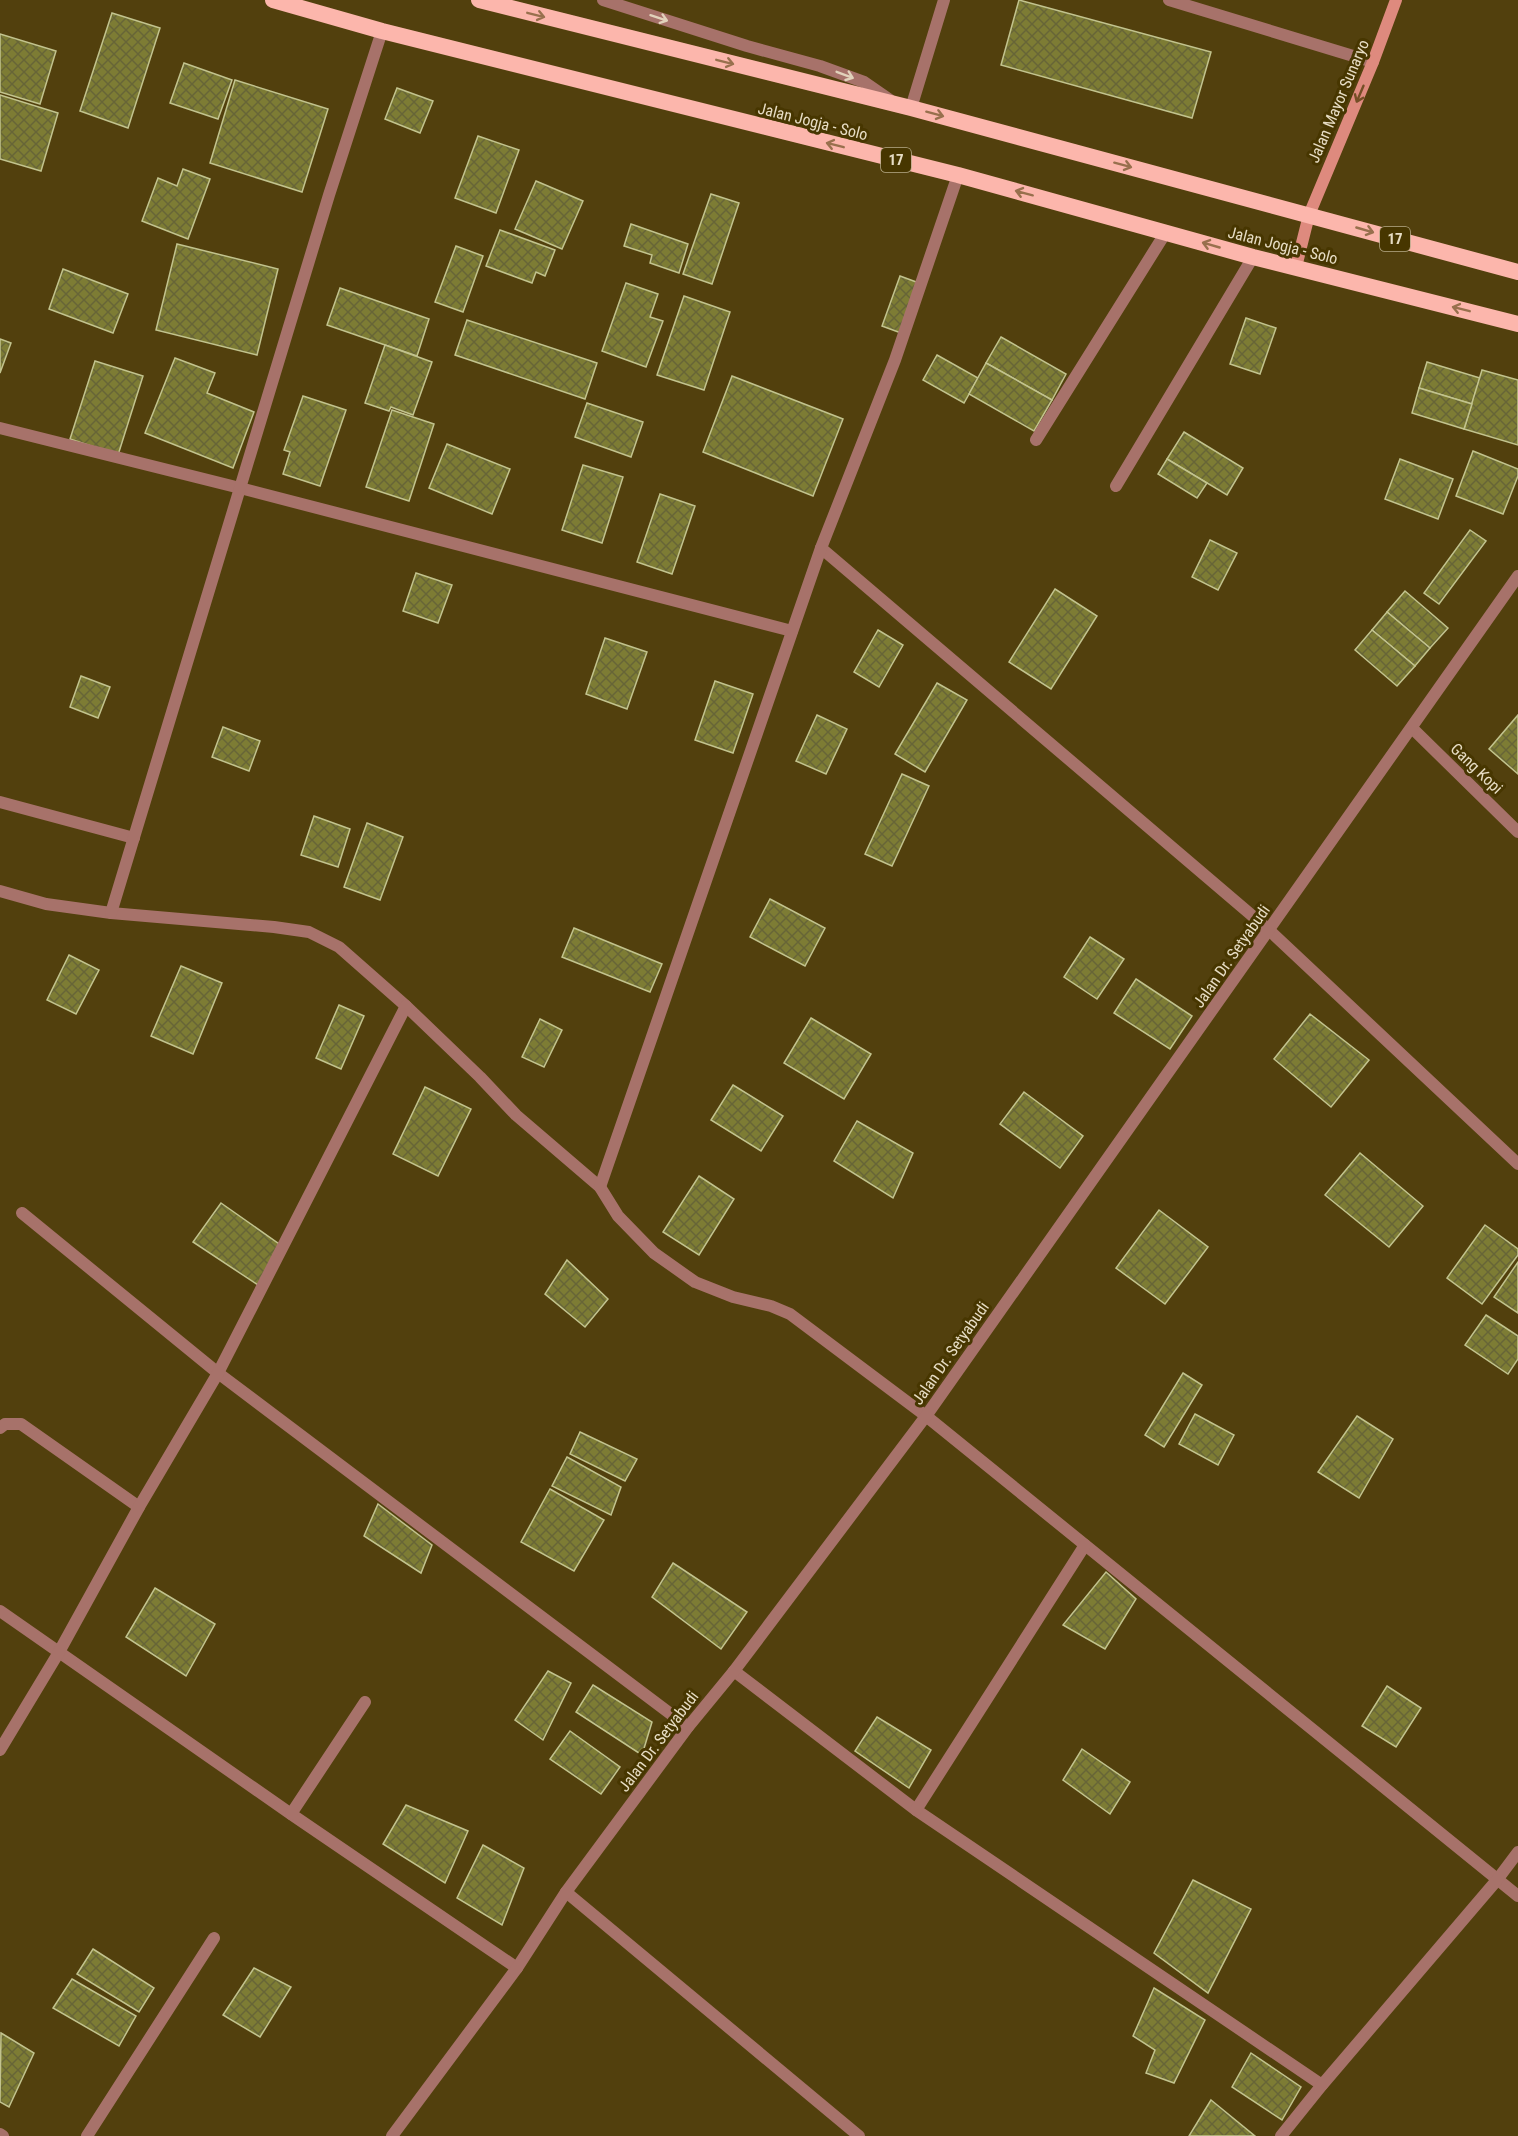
<svg xmlns="http://www.w3.org/2000/svg" width="1518" height="2136" font-family="'Roboto Condensed',sans-serif">
  <style>
    .building { fill: url(#building-cross-hatch); stroke: #c2c38e; stroke-width: 1.5 }
    .lines { fill: none; stroke-linecap: round; stroke-linejoin: round }
    .service { stroke: #a7726a; stroke-width: 12 }
    .minor { stroke: #a7726a; stroke-width: 12 }
    .secondary { stroke: #de8a7e; stroke-width: 12 }
    .trunk { stroke: #fcb6ac; stroke-width: 16 }
    .oneway { stroke: #98704d }
    .oneway2 { stroke: #e1d2bb }
    .oneway3 { stroke: #744f26 }
    .labels { text-anchor: middle; stroke-width: 6; stroke-linejoin: round; paint-order: stroke }
    .shield { fill: #473600; stroke: #b7ab89; stroke-width: 1.5 }
    .shield-label { font-size: 15px; font-weight: bold; fill: #e7ddc4 }
    .street-label { font-size: 16px; fill: #e7ddc4; stroke: #473600 }
  </style>
  <defs>
    <pattern id="building-cross-hatch" width="8" height="8" patternUnits="userSpaceOnUse" patternTransform="scale(1.5)"><rect width="8" height="8" fill="#7d7c34"/><path d="M0 0l8 8M0 8l8-8" fill="none" stroke="#676537"/></pattern>
  </defs>
  <rect width="100%" height="100%" fill="#52400d"/>
  <g class="building">
    <polygon points="1019,0 1211,52 1192,118 1001,65"/>
    <polygon points="112,13 160,28 128,128 80,111"/>
    <polygon points="0,34 56,51 40,104 0,92"/>
    <polygon points="184,63 232,80 218,119 170,103"/>
    <polygon points="235,80 328,109 302,192 210,163"/>
    <polygon points="397,88 433,101 420,133 385,119"/>
    <polygon points="0,95 58,113 41,171 0,159"/>
    <polygon points="478,136 519,150 496,213 455,198"/>
    <polygon points="183,169 210,179 188,239 142,221 158,178 177,186"/>
    <polygon points="536,181 583,201 562,249 515,229"/>
    <polygon points="711,194 739,203 712,284 683,274"/>
    <polygon points="631,224 688,244 679,273 650,263 652,255 624,246"/>
    <polygon points="500,230 555,250 545,276 536,272 532,283 486,266"/>
    <polygon points="177,244 278,269 257,355 156,330"/>
    <polygon points="456,246 483,256 463,312 435,302"/>
    <polygon points="63,269 128,294 113,333 49,309"/>
    <polygon points="900,276 919,283 901,333 882,326"/>
    <polygon points="626,283 658,294 650,317 663,321 646,367 602,351"/>
    <polygon points="340,288 429,319 417,356 327,325"/>
    <polygon points="684,296 730,312 704,390 657,375"/>
    <polygon points="1246,318 1276,328 1260,374 1230,364"/>
    <polygon points="467,320 597,363 585,399 455,355"/>
    <polygon points="1001,337 1066,374 1052,400 986,363"/>
    <polygon points="0,339 11,343 0,373"/>
    <polygon points="385,345 432,362 413,415 391,407 389,411 365,403"/>
    <polygon points="937,355 978,378 964,403 923,380"/>
    <polygon points="175,358 215,373 207,393 254,412 233,468 145,433"/>
    <polygon points="95,361 143,376 118,455 70,439"/>
    <polygon points="1427,362 1480,378 1472,404 1419,388"/>
    <polygon points="986,363 1052,400 1034,431 969,394"/>
    <polygon points="1482,370 1518,380 1518,445 1464,429"/>
    <polygon points="732,376 843,419 813,496 703,452"/>
    <polygon points="1419,388 1472,404 1464,429 1412,413"/>
    <polygon points="303,396 346,410 320,486 283,474 290,452 284,450"/>
    <polygon points="587,403 643,422 631,457 575,437"/>
    <polygon points="392,410 434,424 409,501 366,487"/>
    <polygon points="1184,432 1243,468 1227,495 1167,459"/>
    <polygon points="447,444 510,469 492,514 429,488"/>
    <polygon points="1473,451 1518,469 1518,476 1503,514 1456,496"/>
    <polygon points="1167,459 1207,483 1197,498 1158,474"/>
    <polygon points="1400,459 1453,479 1438,519 1385,499"/>
    <polygon points="583,465 623,477 602,543 562,530"/>
    <polygon points="660,494 695,506 672,574 637,562"/>
    <polygon points="1470,530 1486,541 1439,604 1424,593"/>
    <polygon points="1210,540 1237,553 1218,590 1192,577"/>
    <polygon points="416,573 452,585 438,623 403,611"/>
    <polygon points="1055,589 1097,616 1051,689 1009,662"/>
    <polygon points="1405,591 1448,628 1430,648 1387,612"/>
    <polygon points="1387,612 1430,648 1415,666 1372,630"/>
    <polygon points="878,630 903,645 879,687 854,672"/>
    <polygon points="1372,630 1415,666 1397,686 1355,650"/>
    <polygon points="605,638 647,652 627,709 586,694"/>
    <polygon points="81,676 110,687 98,718 70,707"/>
    <polygon points="715,681 753,694 733,753 695,740"/>
    <polygon points="937,683 967,700 925,772 895,754"/>
    <polygon points="817,715 847,729 826,774 796,761"/>
    <polygon points="1518,715 1518,774 1489,749"/>
    <polygon points="223,727 260,741 249,771 212,757"/>
    <polygon points="902,774 929,786 892,866 865,854"/>
    <polygon points="314,816 350,829 338,867 301,855"/>
    <polygon points="367,823 403,837 380,900 344,887"/>
    <polygon points="770,899 825,928 805,966 750,937"/>
    <polygon points="574,928 662,964 650,992 562,957"/>
    <polygon points="1090,937 1124,959 1097,999 1064,977"/>
    <polygon points="69,955 99,970 76,1014 47,1000"/>
    <polygon points="181,966 222,983 193,1054 151,1036"/>
    <polygon points="1136,979 1192,1016 1170,1049 1114,1013"/>
    <polygon points="339,1005 364,1016 341,1069 316,1058"/>
    <polygon points="1310,1014 1369,1060 1331,1107 1274,1059"/>
    <polygon points="811,1018 871,1054 844,1099 784,1063"/>
    <polygon points="540,1019 562,1030 544,1067 522,1057"/>
    <polygon points="733,1085 783,1116 761,1151 711,1120"/>
    <polygon points="425,1087 471,1109 438,1176 393,1154"/>
    <polygon points="1024,1092 1083,1136 1060,1168 1000,1124"/>
    <polygon points="857,1121 913,1153 893,1198 834,1161"/>
    <polygon points="1360,1153 1423,1206 1389,1247 1325,1195"/>
    <polygon points="699,1176 734,1199 699,1255 663,1232"/>
    <polygon points="221,1203 282,1246 261,1287 193,1242"/>
    <polygon points="1159,1210 1208,1247 1165,1304 1116,1268"/>
    <polygon points="1485,1225 1518,1249 1518,1255 1482,1304 1447,1278"/>
    <polygon points="567,1260 608,1299 585,1327 545,1294"/>
    <polygon points="1518,1262 1518,1313 1494,1297"/>
    <polygon points="1486,1315 1518,1336 1518,1359 1508,1374 1465,1345"/>
    <polygon points="1183,1373 1202,1385 1164,1447 1145,1435"/>
    <polygon points="1195,1414 1234,1435 1218,1465 1179,1444"/>
    <polygon points="1357,1416 1393,1439 1359,1498 1318,1472"/>
    <polygon points="580,1432 637,1459 625,1481 570,1454"/>
    <polygon points="567,1457 621,1487 611,1515 552,1486"/>
    <polygon points="550,1489 604,1520 574,1571 521,1542"/>
    <polygon points="378,1504 432,1545 421,1573 364,1536"/>
    <polygon points="673,1563 747,1612 721,1649 652,1597"/>
    <polygon points="1106,1572 1136,1599 1105,1649 1063,1625"/>
    <polygon points="155,1588 215,1624 186,1676 126,1637"/>
    <polygon points="548,1671 571,1683 543,1740 515,1720"/>
    <polygon points="593,1685 652,1722 642,1755 576,1712"/>
    <polygon points="1387,1686 1421,1708 1396,1747 1362,1726"/>
    <polygon points="877,1717 931,1750 909,1788 855,1751"/>
    <polygon points="570,1731 620,1767 601,1794 550,1759"/>
    <polygon points="1082,1749 1130,1782 1110,1814 1063,1780"/>
    <polygon points="406,1805 468,1831 445,1883 383,1844"/>
    <polygon points="483,1845 524,1868 502,1925 457,1898"/>
    <polygon points="1193,1880 1251,1909 1208,1993 1154,1953"/>
    <polygon points="93,1949 154,1988 139,2012 77,1974"/>
    <polygon points="254,1968 291,1987 260,2037 223,2015"/>
    <polygon points="72,1979 136,2016 119,2046 53,2008"/>
    <polygon points="1154,1988 1205,2020 1174,2083 1146,2073 1155,2050 1133,2036"/>
    <polygon points="1,2033 34,2053 9,2107 0,2102"/>
    <polygon points="1251,2053 1301,2087 1282,2120 1232,2087"/>
    <polygon points="1211,2100 1255,2136 1189,2136"/>
  </g>
  <g class="lines">
    <g class="service">
      <polyline points="1169,0 1373,62"/>
      <polyline points="911,108 944,0"/>
    </g>
    <g class="minor">
      <polyline points="603,0 747,46 820,66 864,82 890,100"/>
      <polyline points="0,428 240,488 792,631"/>
      <polyline points="1036,440 1166,232"/>
      <polyline points="1116,486 1253,257"/>
      <polyline points="821,548 1269,930 1518,1164"/>
      <polyline points="1412,728 1518,832"/>
      <polyline points="0,802 134,838"/>
      <polyline points="0,891 46,904 111,913 274,927 309,932 339,947 406,1006 480,1077 516,1115 600,1187 618,1216 654,1253 695,1282 733,1297 771,1306 790,1314 926,1416 1518,1896"/>
      <polyline points="111,913 329,195 382,31"/>
      <polyline points="600,1187 821,548 895,360 958,175"/>
      <polyline points="22,1213 218,1373 688,1727"/>
      <polyline points="0,1428 5,1424 21,1424 139,1507"/>
      <polyline points="0,1611 291,1814 517,1968"/>
      <polyline points="734,1671 916,1810 1322,2085"/>
      <polyline points="0,1750 59,1652 139,1507 218,1373 406,1006"/>
      <polyline points="916,1810 1085,1545"/>
      <polyline points="291,1814 365,1702"/>
      <polyline points="566,1892 859,2136"/>
      <polyline points="0,2134 3,2136"/>
      <polyline points="87,2136 214,1938"/>
      <polyline points="392,2136 517,1968 566,1892 688,1727 734,1671 926,1416 1518,576"/>
      <polyline points="1281,2136 1322,2085 1497,1880 1518,1852"/>
    </g>
    <polyline class="secondary" points="1296,267 1309,215 1373,62 1396,0"/>
    <g class="trunk">
      <polyline points="273,0 382,31 958,175 1253,257 1518,324"/>
      <polyline points="479,0 911,108 1518,272"/>
    </g>
  </g>
  <defs><path id="oneway-shaft" d="M-6 0H5M1.5-3L5.5 0L1.5 3" fill="none" stroke-width="1.6" stroke-linecap="round" stroke-linejoin="round" transform="scale(1.5)"/></defs>
  <g class="oneway">
    <use href="#oneway-shaft" transform="translate(536 15) rotate(14)"/>
    <use href="#oneway-shaft" transform="translate(725 62) rotate(14)"/>
    <use href="#oneway-shaft" transform="translate(935 114) rotate(15)"/>
    <use href="#oneway-shaft" transform="translate(835 145) rotate(-166)"/>
    <use href="#oneway-shaft" transform="translate(1123 165) rotate(15)"/>
    <use href="#oneway-shaft" transform="translate(1024 193) rotate(-165)"/>
    <use href="#oneway-shaft" transform="translate(1365 230) rotate(16)"/>
    <use href="#oneway-shaft" transform="translate(1211 245) rotate(-164)"/>
    <use href="#oneway-shaft" transform="translate(1461 309) rotate(-166)"/>
  </g>
  <g class="oneway2">
    <use href="#oneway-shaft" transform="translate(659 18) rotate(18)"/>
    <use href="#oneway-shaft" transform="translate(845 75) rotate(21)"/>
  </g>
  <use class="oneway3" href="#oneway-shaft" transform="translate(1360 94) rotate(113)"/>
  <g class="labels">
    <g class="shield">
      <rect x="881" y="148" width="30" height="24" rx="4.5"/>
      <rect x="1380" y="227" width="30" height="24" rx="4.5"/>
    </g>
    <g class="shield-label">
      <text x="896" y="165">17</text>
      <text x="1395" y="244">17</text>
    </g>
    <g class="street-label">
      <text transform="translate(1338 101) rotate(-67)" y="6">Jalan Mayor Sunaryo</text>
      <text transform="translate(813 121) rotate(14)" y="6">Jalan Jogja - Solo</text>
      <text transform="translate(1283 245) rotate(14)" y="6">Jalan Jogja - Solo</text>
      <text transform="translate(1477 768) rotate(44)" y="6">Gang Kopi</text>
      <text transform="translate(1231 956) rotate(-55)" y="6">Jalan Dr. Setyabudi</text>
      <text transform="translate(950 1353) rotate(-55)" y="6">Jalan Dr. Setyabudi</text>
      <text transform="translate(658 1741) rotate(-53)" y="6">Jalan Dr. Setyabudi</text>
    </g>
  </g>
</svg>
